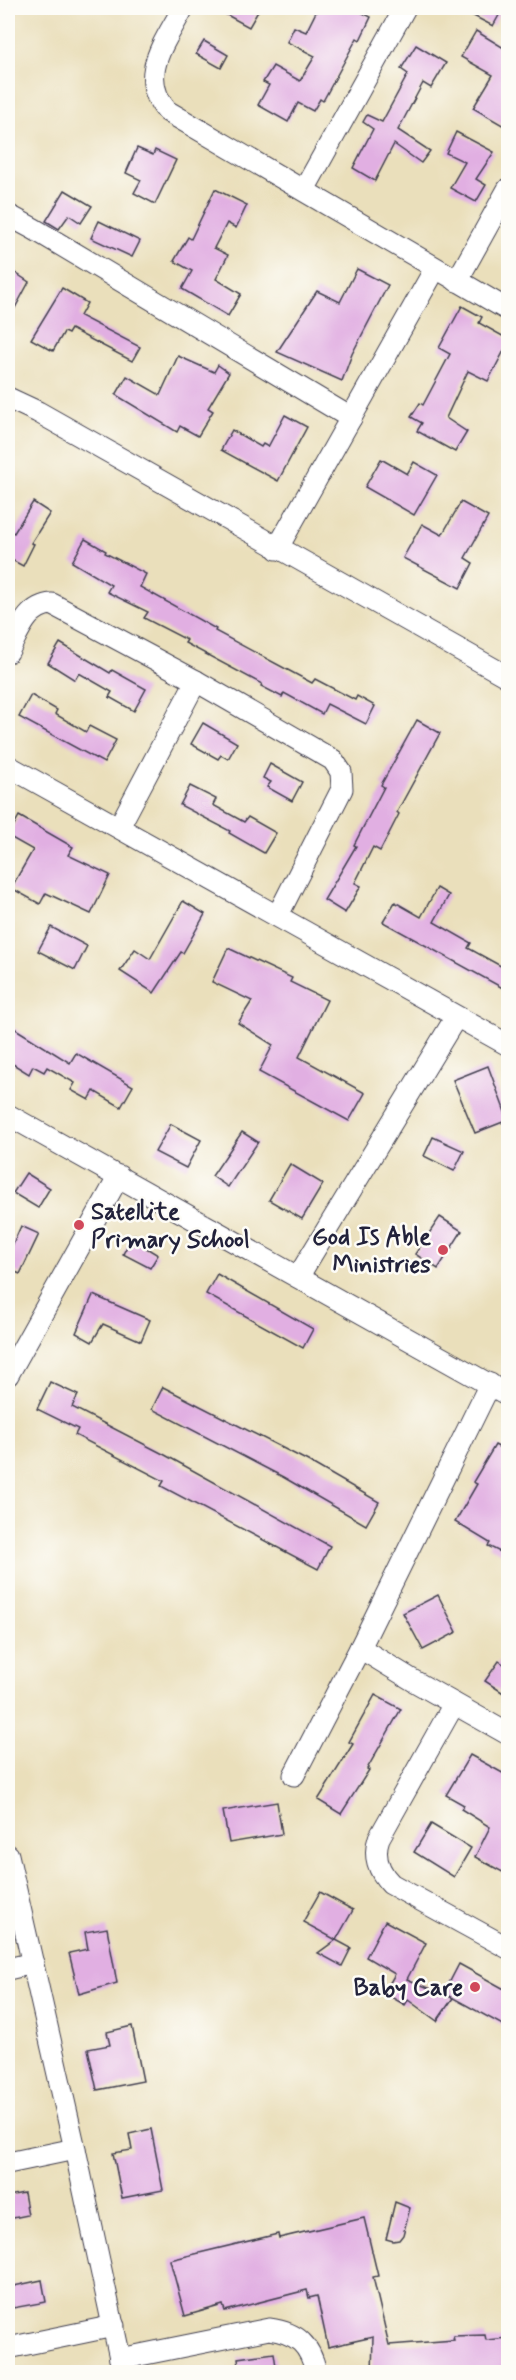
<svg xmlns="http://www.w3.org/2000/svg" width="516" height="2380" font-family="Mynerve,sans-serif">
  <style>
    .building { fill: #e1afe2 }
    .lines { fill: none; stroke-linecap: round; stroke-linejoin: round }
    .minor-casing { stroke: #403e4e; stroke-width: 23 }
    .minor { stroke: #fff; stroke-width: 21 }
    .poi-dot { fill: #d1495b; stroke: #fdfcf7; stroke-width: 2 }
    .labels { text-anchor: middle; stroke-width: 5; stroke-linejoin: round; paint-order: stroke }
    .poi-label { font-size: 24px; font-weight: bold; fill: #22223b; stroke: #fdfcf7; text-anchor: end }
  </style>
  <rect width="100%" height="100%" fill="#fdfcf7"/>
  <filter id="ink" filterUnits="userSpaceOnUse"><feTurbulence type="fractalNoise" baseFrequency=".0167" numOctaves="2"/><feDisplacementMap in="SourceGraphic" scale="12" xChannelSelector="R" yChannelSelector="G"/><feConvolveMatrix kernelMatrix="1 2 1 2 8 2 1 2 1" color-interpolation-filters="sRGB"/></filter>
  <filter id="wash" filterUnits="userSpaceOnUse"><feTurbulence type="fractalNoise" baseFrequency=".008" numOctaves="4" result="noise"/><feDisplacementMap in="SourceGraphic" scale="24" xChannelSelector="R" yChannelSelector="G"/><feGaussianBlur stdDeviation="1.35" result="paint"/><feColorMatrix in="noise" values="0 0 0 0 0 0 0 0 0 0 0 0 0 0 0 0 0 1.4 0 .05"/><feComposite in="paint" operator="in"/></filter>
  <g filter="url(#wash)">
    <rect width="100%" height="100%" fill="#eadfbb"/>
    <g id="blocks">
      <g class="building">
        <polygon points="214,8 260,8 249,27"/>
        <polygon points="318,8 353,8 371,17 360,40 357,38 323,101 320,99 313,111 298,103 288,122 258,105 269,85 263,82 273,66 300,81 315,56 287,42 294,27 306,32"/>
        <polygon points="458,8 503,8 493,26"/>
        <polygon points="476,31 507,50 508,48 508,117 504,126 473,108 493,75 461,57"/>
        <polygon points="204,41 228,55 221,68 196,54"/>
        <polygon points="416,45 446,63 431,88 423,83 398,130 430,151 421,163 394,144 375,181 353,168 373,129 363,122 367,115 382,122 408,74 401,69"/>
        <polygon points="456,132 494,152 476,179 486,185 476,202 450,188 465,162 446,153"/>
        <polygon points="137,148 153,155 155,150 176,160 155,204 134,193 141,180 126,173"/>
        <polygon points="215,189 247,205 236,228 227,223 214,248 228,255 216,279 241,294 228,316 182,289 192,271 174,261 188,237 191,239"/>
        <polygon points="65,190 92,206 81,223 69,215 59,229 46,221"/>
        <polygon points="99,221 140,241 132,257 91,238"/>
        <polygon points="8,268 29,282 8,321"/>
        <polygon points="357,269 388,285 352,354 342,381 277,352 317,291 340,302"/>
        <polygon points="62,288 87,303 80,316 140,347 132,361 71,329 68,334 64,332 53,351 31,339"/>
        <polygon points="462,306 482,317 479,323 508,339 508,343 488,381 468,371 446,418 467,432 455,452 417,431 422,423 411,417 420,403 423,405 450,354 439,348"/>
        <polygon points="178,356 214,372 218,365 229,373 208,408 213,411 198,436 180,426 177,432 116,395 127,376 160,395"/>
        <polygon points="285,415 307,427 278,481 221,450 232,430 261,447 263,444 268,447"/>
        <polygon points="381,459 407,474 414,462 437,475 414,515 365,487"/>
        <polygon points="33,502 50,513 31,543 34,544 23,566 8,558 8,530 14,533"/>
        <polygon points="461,502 488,517 465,558 473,563 460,588 403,558 422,524 442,535"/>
        <polygon points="85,539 106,551 105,553 146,574 140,587 216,629 215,631 312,683 315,679 355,700 357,696 375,706 366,724 327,704 322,714 284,693 282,697 261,686 262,684 185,643 187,640 144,618 148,612 107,592 111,585 72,562"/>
        <polygon points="60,643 110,673 112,670 146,689 134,711 109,697 112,692 79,673 75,680 48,663"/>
        <polygon points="31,695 57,710 55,714 86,732 89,726 116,740 104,763 19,717"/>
        <polygon points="417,720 440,733 397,812 399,814 380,851 373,847 355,883 361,886 345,913 324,900 356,846 354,845 384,787 381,785"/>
        <polygon points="203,723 237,743 228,759 221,755 218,759 191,744"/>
        <polygon points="270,764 302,782 292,801 267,787 271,782 263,778"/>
        <polygon points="190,786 216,799 213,805 244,822 248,817 276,833 264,853 229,833 230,831 180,805"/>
        <polygon points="19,816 73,847 68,855 110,875 91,914 46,893 40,904 11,888 33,850 8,836"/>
        <polygon points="437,888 449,895 434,922 471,943 468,948 508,970 508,991 383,922 395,902 421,917"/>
        <polygon points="183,901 205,914 183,953 181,952 154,993 120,971 135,949 150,959"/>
        <polygon points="51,927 87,946 75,970 38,951"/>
        <polygon points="228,948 292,978 290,982 327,1000 299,1057 365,1093 349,1121 259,1072 273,1045 238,1023 252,1001 212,982"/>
        <polygon points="14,1028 70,1063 76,1053 133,1086 121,1107 94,1091 89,1100 71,1090 75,1083 47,1067 44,1072 33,1066 29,1074 8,1061 8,1038"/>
        <polygon points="488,1066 508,1120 475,1133 453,1080"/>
        <polygon points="171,1124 201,1140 186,1168 155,1152"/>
        <polygon points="242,1132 258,1142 228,1187 212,1176"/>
        <polygon points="433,1137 464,1151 454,1171 424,1156"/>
        <polygon points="290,1164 323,1184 302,1219 269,1200"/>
        <polygon points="26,1173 50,1188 38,1208 13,1193"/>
        <polygon points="440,1217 462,1231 438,1269 415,1254"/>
        <polygon points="21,1226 39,1234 20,1274 8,1269 8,1255"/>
        <polygon points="134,1234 146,1241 143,1246 158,1255 150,1268 123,1254"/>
        <polygon points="217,1274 313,1329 303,1348 206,1294"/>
        <polygon points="93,1295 150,1320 141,1341 103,1324 92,1342 76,1333"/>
        <polygon points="50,1382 78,1395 72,1407 165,1455 330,1546 318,1569 161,1486 164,1481 75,1435 78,1429 37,1409"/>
        <polygon points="163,1387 308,1461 379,1502 366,1525 283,1477 152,1409"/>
        <polygon points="495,1445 508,1452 508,1556 488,1546 490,1543 455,1522 477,1484 473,1482"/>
        <polygon points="438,1595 457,1632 423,1650 403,1613"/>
        <polygon points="499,1661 508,1667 508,1696 485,1681"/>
        <polygon points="375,1695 401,1709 367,1769 369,1770 341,1814 318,1800 353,1744 349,1742"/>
        <polygon points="470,1755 508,1776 508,1875 475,1857 490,1827 461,1809 464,1805 446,1795"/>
        <polygon points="277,1802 282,1834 229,1843 223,1811"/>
        <polygon points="431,1824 471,1848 454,1877 414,1852"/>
        <polygon points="320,1892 353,1910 336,1940 303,1922"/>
        <polygon points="385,1921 426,1943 407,1979 453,1998 437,2021 408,2000 405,2005 384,1993 395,1974 366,1957"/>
        <polygon points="107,1928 117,1983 79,1994 69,1953 88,1949 85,1932"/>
        <polygon points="336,1940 351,1948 342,1966 318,1953"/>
        <polygon points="459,1964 508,1991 508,2028 444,1993"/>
        <polygon points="132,2026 143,2081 97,2090 88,2049 110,2045 107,2032"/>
        <polygon points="151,2129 163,2190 122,2198 113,2153 132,2150 129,2134"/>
        <polygon points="24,2193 28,2215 8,2219 8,2196"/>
        <polygon points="395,2202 410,2208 403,2235 399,2240 393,2241 386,2239"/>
        <polygon points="364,2218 378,2276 373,2277 389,2345 454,2340 453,2336 485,2335 486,2340 508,2338 508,2373 372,2373 373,2337 328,2347 317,2296 309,2298 307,2290 225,2311 223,2305 185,2316 170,2260 278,2234 279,2238"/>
        <polygon points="42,2280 46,2302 13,2308 9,2287"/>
        <polygon points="274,2353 277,2373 240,2373 238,2358"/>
      </g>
    </g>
  </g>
  <g filter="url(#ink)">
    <use href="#blocks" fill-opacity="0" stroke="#403e4e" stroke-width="1.5"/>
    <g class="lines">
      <g class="minor-casing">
        <g id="minor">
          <path d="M183 8C166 41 136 76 167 111L508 310"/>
          <polyline points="304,190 405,8"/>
          <polyline points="8,215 34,229 351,418"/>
          <polyline points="457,281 508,189"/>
          <polyline points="8,398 38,412 508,677"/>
          <polyline points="277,549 435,269"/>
          <path d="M8 652C19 632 26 606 52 604L196 681 333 760 341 772 342 789 278 915"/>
          <polyline points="8,766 508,1045"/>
          <polyline points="119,827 196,681"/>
          <polyline points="8,1115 508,1395"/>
          <polyline points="298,1277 456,1017"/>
          <polyline points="8,1375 119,1176"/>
          <polyline points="360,1648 414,1681 508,1734"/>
          <path d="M454 1704 379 1838C373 1855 378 1871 391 1884L508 1948"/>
          <polyline points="294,1775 360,1648 490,1384"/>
          <polyline points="8,1855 75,2149 123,2372"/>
          <polyline points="8,1969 33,1963"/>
          <polyline points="8,2163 75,2149"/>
          <polyline points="8,2348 114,2326"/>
          <path d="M120 2359 269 2329C298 2333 310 2345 316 2372"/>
        </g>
      </g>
      <use href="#minor" class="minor"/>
    </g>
  </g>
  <g class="poi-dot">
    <circle cx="79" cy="1225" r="6"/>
    <circle cx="443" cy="1250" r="6"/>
    <circle cx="475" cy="1987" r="6"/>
  </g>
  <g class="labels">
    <g class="poi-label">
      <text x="91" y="1219" text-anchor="start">Satellite<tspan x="91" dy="28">Primary School</tspan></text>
      <text x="431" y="1244">God Is Able<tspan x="431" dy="28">Ministries</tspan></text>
      <text x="463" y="1995">Baby Care</text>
    </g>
  </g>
  <rect width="516" height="2380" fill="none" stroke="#fdfcf7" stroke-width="30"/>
</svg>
